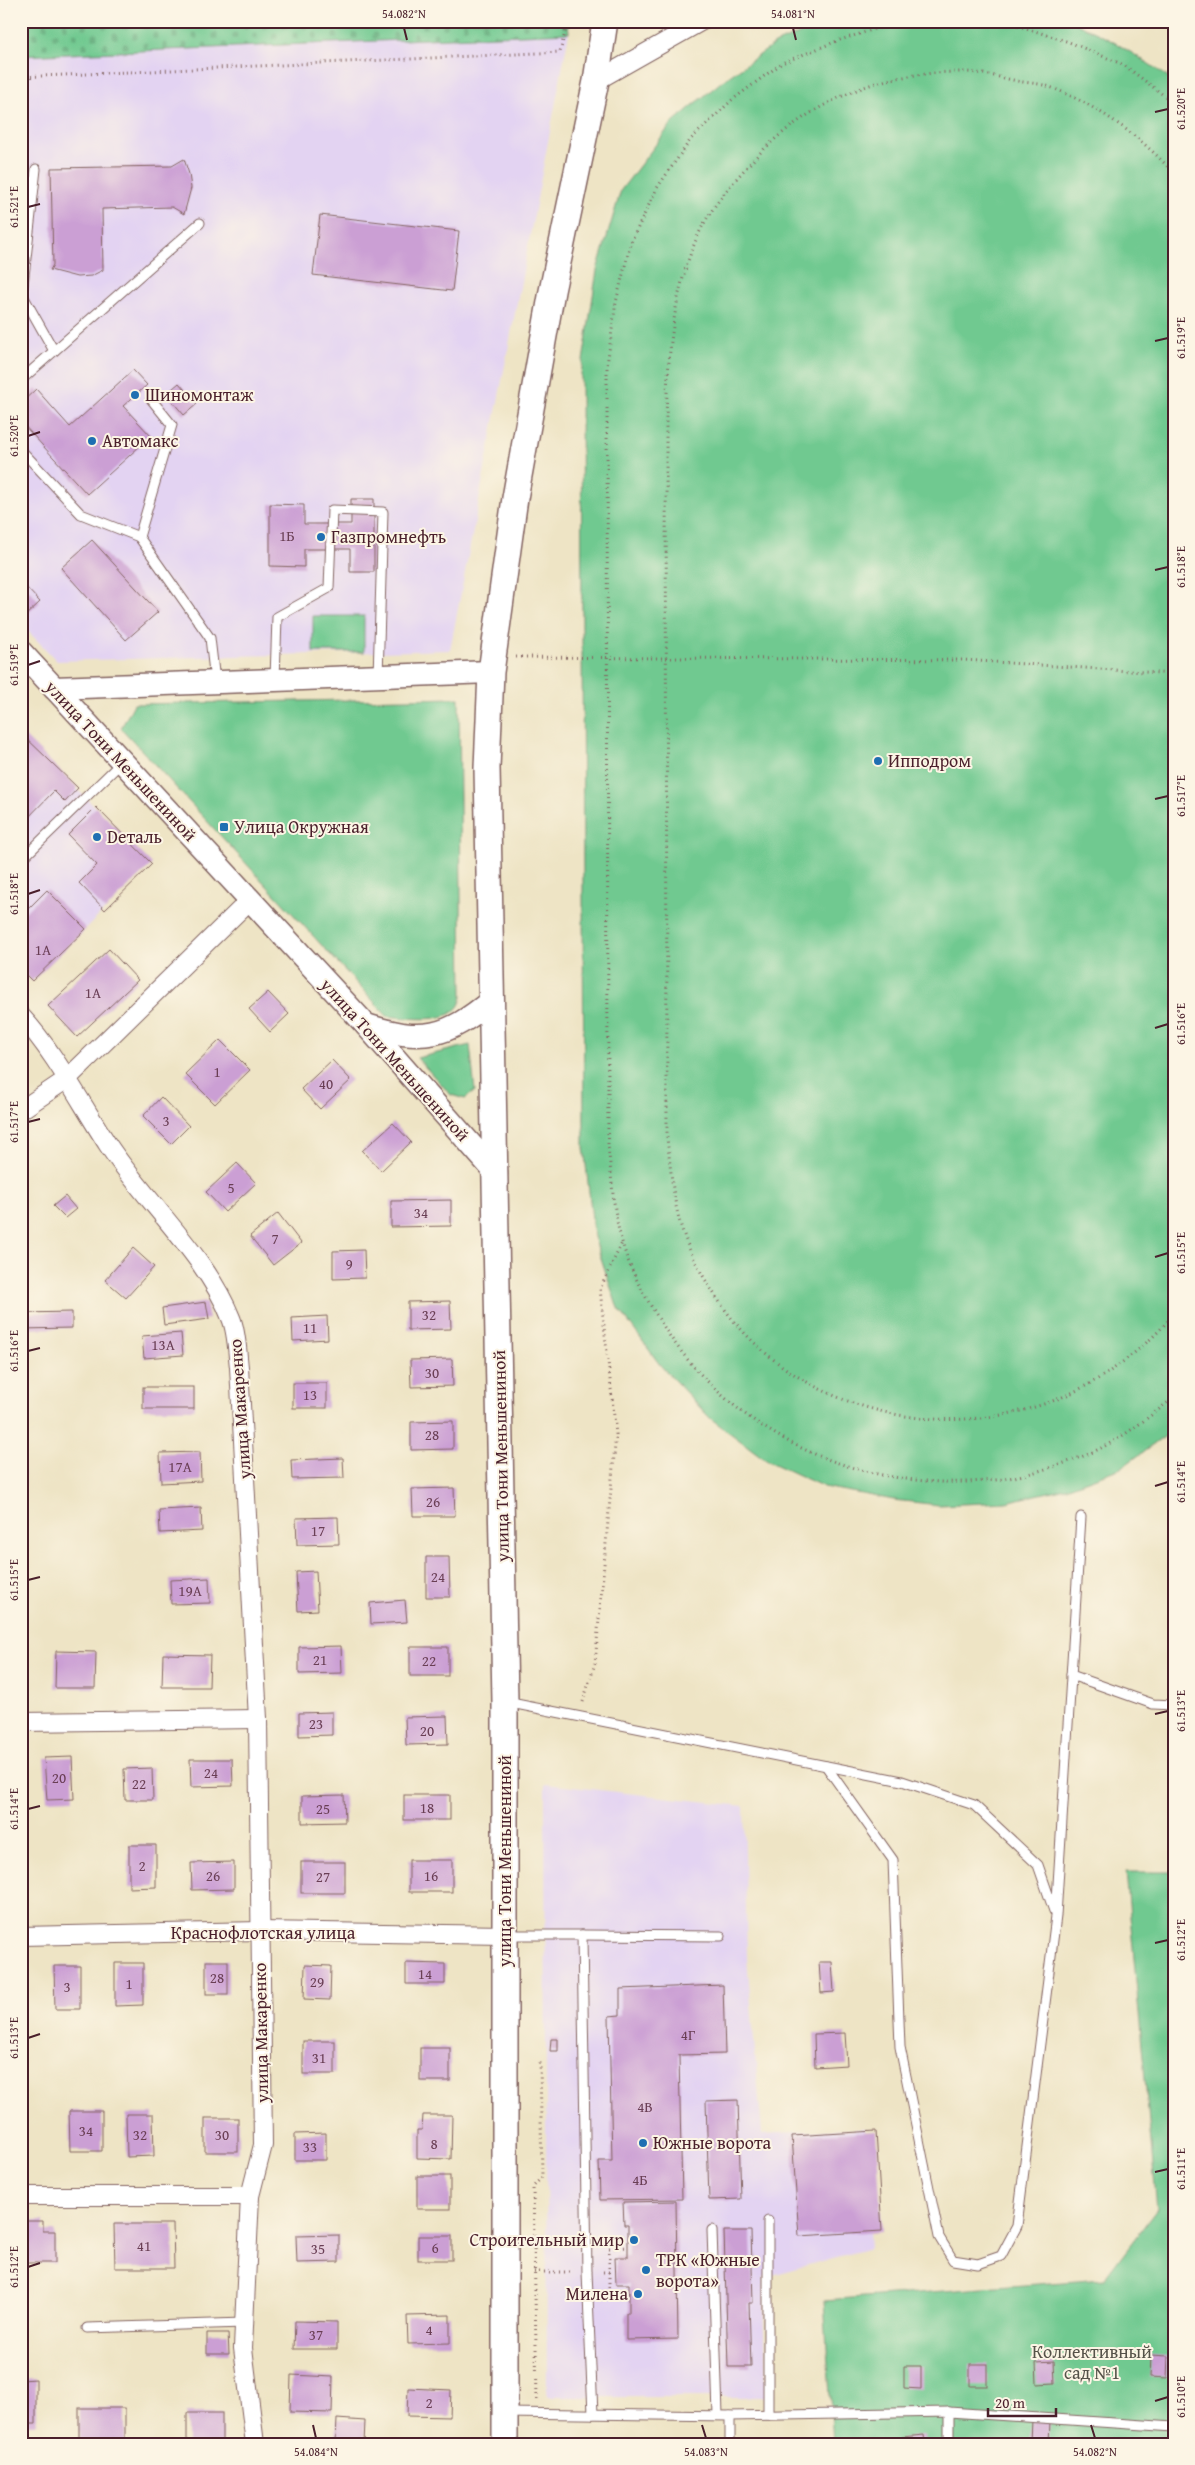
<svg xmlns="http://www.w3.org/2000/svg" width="1195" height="2465" font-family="'Gentium Book Plus',serif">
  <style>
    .built { fill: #e3d3f2 }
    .green { fill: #6fc990; stroke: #5c745e }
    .cemetery { fill: url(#cemetery-stones); stroke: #5c745e }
    .building { fill: #cb9fd4 }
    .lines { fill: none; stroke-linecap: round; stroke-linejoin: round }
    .service-casing { stroke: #836461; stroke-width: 11 }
    .minor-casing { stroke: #836461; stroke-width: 20 }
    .tertiary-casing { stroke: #836461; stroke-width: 25 }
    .secondary-casing { stroke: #836461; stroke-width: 28 }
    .path { stroke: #836461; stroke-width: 3; stroke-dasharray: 1 4; stroke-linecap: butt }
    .service { stroke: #fff; stroke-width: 9 }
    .minor { stroke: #fff; stroke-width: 18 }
    .tertiary { stroke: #fff; stroke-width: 22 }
    .secondary { stroke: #fff; stroke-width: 25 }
    .ticks { fill: none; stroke: #4a1f2b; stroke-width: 2 }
    .poi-dot { fill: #1f6fb2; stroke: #fcf5e5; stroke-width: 2 }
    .labels { text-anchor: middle; stroke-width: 4; stroke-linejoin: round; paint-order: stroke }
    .number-label { font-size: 15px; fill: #6a3f55 }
    .poi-label { font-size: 18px; fill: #4a1f2b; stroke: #fcf5e5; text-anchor: start }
    .street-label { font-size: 18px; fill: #4a1f2b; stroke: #fcf5e5 }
    .park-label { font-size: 18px; fill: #555249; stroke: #fcf5e5 }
    .neatline { fill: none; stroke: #4a1f2b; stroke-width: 2 }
    .ticks-label { font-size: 12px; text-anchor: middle; fill: #4a1f2b }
  </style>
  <defs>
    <pattern id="cemetery-stones" width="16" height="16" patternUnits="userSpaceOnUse" patternTransform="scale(1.25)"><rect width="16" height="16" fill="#6fc990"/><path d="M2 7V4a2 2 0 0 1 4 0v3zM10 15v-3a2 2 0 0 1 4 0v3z" fill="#62ac7c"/></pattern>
  </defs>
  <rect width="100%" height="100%" fill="#fcf5e5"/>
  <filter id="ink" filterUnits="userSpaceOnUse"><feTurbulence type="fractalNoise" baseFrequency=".02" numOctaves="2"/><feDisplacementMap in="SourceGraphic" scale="10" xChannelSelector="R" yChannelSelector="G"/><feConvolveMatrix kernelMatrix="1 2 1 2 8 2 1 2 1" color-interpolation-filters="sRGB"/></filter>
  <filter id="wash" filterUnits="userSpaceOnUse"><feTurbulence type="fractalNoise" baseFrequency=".0096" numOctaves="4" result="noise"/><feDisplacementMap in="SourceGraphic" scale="20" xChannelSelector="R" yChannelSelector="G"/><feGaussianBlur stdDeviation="1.12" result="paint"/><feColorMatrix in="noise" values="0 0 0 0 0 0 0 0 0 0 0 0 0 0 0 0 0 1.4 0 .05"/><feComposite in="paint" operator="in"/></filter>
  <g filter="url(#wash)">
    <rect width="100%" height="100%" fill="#eee4c5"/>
    <g class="built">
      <polygon points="569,33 450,650 57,661 21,624 21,56"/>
      <polygon points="21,733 152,864 32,981 21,970"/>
      <polygon points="545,1784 744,1806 747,1958 762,2134 864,2128 870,2248 764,2277 766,2397 547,2397"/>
    </g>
    <g class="green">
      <path d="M828 21H1070C1107 35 1142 59 1174 81V1430L1121 1468 1066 1488 1006 1502 939 1505 894 1500 824 1487 766 1460 710 1418 660 1365 617 1306 594 1237 584 1147 581 374 597 270 621 190 673 122 721 82 775 44Z"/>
      <rect x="313" y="616" width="51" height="36"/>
      <path d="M459 698 462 997C461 1000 460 1005 457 1008 445 1024 405 1018 387 1016L121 728 134 704Z"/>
      <polygon points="470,1045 475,1091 465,1099 451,1095 417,1058"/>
      <polygon points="1126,1872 1174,1872 1174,2444 833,2444 824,2300 1104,2279 1157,2209"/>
    </g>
    <polygon class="cemetery" points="21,21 568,21 569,33 21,56"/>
    <g id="blocks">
      <g class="building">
        <polygon points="184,159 189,174 191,188 184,214 172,207 102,209 103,270 91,276 77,277 50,270 53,265 51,168 172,166"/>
        <polygon points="320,215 459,231 452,291 313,275"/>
        <polygon points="133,370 147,385 123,406 151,436 87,494 21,422 21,403 36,389 70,427"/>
        <polygon points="179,383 197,404 184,415 166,394"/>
        <polygon points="351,499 374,499 374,572 350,572 350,549 304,549 304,567 270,566 270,504 304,505 304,524 351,524"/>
        <polygon points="92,540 158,612 126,640 61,568"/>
        <polygon points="21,582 40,602 25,616 21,612"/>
        <polygon points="21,733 78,788 65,802 54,791 22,824"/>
        <polygon points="96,807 152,864 105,910 79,883 97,865 68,835"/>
        <polygon points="47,890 86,929 32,981 21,970 21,916"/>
        <polygon points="109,949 138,980 77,1037 48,1006"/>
        <polygon points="268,992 289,1014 270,1032 249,1009"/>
        <polygon points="220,1040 250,1070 215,1104 185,1074"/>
        <polygon points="332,1060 351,1080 320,1109 301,1089"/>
        <polygon points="161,1097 189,1126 171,1144 143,1116"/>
        <polygon points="393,1123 411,1142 381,1171 362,1151"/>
        <polygon points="237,1163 256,1183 225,1212 206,1192"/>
        <polygon points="65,1196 76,1209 65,1218 53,1206"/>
        <polygon points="451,1200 451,1226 391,1227 391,1201"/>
        <polygon points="278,1213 301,1243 273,1265 250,1236"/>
        <polygon points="133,1248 154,1267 126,1298 105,1280"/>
        <polygon points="364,1250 365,1278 333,1279 333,1251"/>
        <polygon points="450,1301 451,1329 408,1330 408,1302"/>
        <polygon points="206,1302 209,1319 164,1325 162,1308"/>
        <polygon points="72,1312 72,1328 21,1329 21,1313"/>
        <polygon points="327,1316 328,1339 293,1341 292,1318"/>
        <polygon points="181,1333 183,1355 144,1358 142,1336"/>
        <polygon points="452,1359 453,1386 411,1387 410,1360"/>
        <rect x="293" y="1383" width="34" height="25"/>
        <rect x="143" y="1387" width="51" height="22"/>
        <polygon points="453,1421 453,1449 411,1450 411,1422"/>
        <polygon points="200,1452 201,1481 161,1483 160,1453"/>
        <polygon points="21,1457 23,1457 25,1485 21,1485"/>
        <polygon points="343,1458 344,1478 292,1479 291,1460"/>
        <polygon points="454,1488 455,1516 413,1516 412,1489"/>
        <polygon points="201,1508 202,1531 160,1533 159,1510"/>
        <polygon points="338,1517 339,1544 297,1545 296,1518"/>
        <polygon points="426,1557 449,1557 450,1597 426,1597"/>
        <polygon points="316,1571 318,1610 298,1611 296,1572"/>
        <polygon points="209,1578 210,1603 171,1604 170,1580"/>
        <polygon points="405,1600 407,1622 371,1624 370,1603"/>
        <polygon points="341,1646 342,1673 299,1674 299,1647"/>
        <rect x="410" y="1647" width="38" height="29"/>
        <polygon points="56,1651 96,1652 95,1688 55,1688"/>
        <polygon points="163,1654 210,1655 209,1687 162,1687"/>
        <polygon points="332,1712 332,1735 299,1736 299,1713"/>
        <polygon points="447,1716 448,1744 406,1745 405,1717"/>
        <polygon points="72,1757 74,1799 47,1800 44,1758"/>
        <polygon points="190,1759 232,1759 233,1786 191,1787"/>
        <polygon points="152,1768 153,1800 125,1800 124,1769"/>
        <polygon points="344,1795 345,1822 302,1823 302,1796"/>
        <rect x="404" y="1795" width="46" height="25"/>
        <polygon points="129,1845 156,1845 156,1887 129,1888"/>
        <rect x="409" y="1860" width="43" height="32"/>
        <polygon points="234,1862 234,1889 192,1890 191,1863"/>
        <rect x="301" y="1862" width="44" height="31"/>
        <rect x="206" y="1961" width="22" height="33"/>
        <polygon points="819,1962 832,1962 834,1992 821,1993"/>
        <polygon points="115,1963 143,1963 143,2005 115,2006"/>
        <polygon points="406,1963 445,1964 445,1984 406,1984"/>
        <polygon points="305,1965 331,1966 330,2000 304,1999"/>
        <polygon points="54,1966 80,1966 80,2009 55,2009"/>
        <polygon points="723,1985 725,2054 679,2055 682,2199 600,2200 599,2161 612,2161 609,2016 620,2015 620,1989"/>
        <polygon points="845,2033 847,2065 815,2067 814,2034"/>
        <polygon points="551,2039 558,2039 558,2051 550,2051"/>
        <rect x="303" y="2041" width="32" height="33"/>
        <rect x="420" y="2048" width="30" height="33"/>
        <polygon points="738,2100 741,2199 709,2200 706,2101"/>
        <polygon points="69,2111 102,2111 102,2151 70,2151"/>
        <polygon points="126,2114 153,2114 154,2156 127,2157"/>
        <polygon points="423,2115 452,2115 451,2159 417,2158 417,2130 422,2130"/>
        <rect x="205" y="2118" width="33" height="34"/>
        <polygon points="876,2131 882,2231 799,2236 792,2136"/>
        <polygon points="326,2133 326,2160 295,2160 295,2134"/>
        <rect x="417" y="2176" width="33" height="33"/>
        <polygon points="676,2201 678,2339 626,2340 626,2313 629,2313 629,2284 616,2284 615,2257 628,2257 628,2225 624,2225 623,2202"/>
        <polygon points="21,2221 43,2221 43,2231 55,2231 55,2263 21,2263"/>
        <polygon points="114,2224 173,2224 174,2268 115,2268"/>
        <polygon points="724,2231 751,2231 753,2303 749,2303 751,2367 728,2367"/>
        <polygon points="339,2235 339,2262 297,2263 296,2236"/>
        <rect x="418" y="2236" width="34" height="24"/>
        <polygon points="450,2315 450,2343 408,2344 407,2316"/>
        <polygon points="295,2321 337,2322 337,2349 294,2349"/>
        <polygon points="207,2333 228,2333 229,2354 207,2354"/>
        <polygon points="1151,2355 1168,2356 1167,2378 1150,2377"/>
        <polygon points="1054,2361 1055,2383 1037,2384 1036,2362"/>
        <rect x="970" y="2364" width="17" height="22"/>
        <polygon points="904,2366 921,2366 921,2389 904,2388"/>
        <polygon points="291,2375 333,2377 332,2413 290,2412"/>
        <polygon points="36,2379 36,2424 21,2424 21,2380"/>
        <polygon points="408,2388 451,2390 450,2417 407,2416"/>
        <rect x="79" y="2408" width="46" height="36"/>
        <rect x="187" y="2413" width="35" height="31"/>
        <polygon points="337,2419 365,2421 364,2444 309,2444 309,2440 336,2441"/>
        <polygon points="1032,2420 1050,2421 1049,2443 1031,2442"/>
        <polygon points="924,2435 925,2444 903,2444 902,2437"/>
      </g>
    </g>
  </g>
  <g filter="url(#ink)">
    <use href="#blocks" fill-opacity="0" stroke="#836461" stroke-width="1"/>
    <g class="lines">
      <g class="service-casing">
        <g id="service">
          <polyline points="36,169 22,294 54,351"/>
          <polyline points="21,380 200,223"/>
          <polyline points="151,399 172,425 139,537 210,638 215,681"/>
          <polyline points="21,450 81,514 139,537"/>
          <polyline points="275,679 277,617 329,588 332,510 383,512 378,676"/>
          <polyline points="21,860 122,762"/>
          <polyline points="1071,1675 1153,1704 1174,1705"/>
          <polyline points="506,1702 902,1781 974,1805 1038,1865 1054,1911"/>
          <polyline points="826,1766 893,1860 900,2047 939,2237 953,2260 978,2264 1001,2256 1017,2226 1056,1916 1081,1517"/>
          <polyline points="505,1935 582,1935 587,2272 593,2414"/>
          <polyline points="582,1935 721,1936"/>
          <polyline points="768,2221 768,2415"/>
          <polyline points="712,2230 718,2415"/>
          <polyline points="87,2328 244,2323"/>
          <polyline points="505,2413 730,2416 949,2412 1174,2427"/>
          <polyline points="730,2444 730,2416"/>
          <polyline points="949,2444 949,2412"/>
        </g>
      </g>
      <g class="minor-casing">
        <g id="minor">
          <polyline points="596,81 702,21"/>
          <path d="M21 1016C56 1054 80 1102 108 1145 145 1201 207 1257 231 1318 237 1332 237 1351 239 1367L258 1719 263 2145 250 2196 243 2348 255 2444"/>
          <polyline points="21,1110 67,1079 250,900"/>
          <polyline points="21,1722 258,1719"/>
          <polyline points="21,1936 260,1931 505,1935"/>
          <polyline points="21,2196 250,2196"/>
        </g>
      </g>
      <g class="tertiary-casing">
        <g id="tertiary">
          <polyline points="21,652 365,1024 496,1173"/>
          <polyline points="54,688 491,672"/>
          <path d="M366 1025C423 1043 446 1038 492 1000"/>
        </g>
      </g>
      <g class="secondary-casing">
        <polyline id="secondary" points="505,2444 505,1702 487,768 491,672 515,498 552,291 596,81 605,21"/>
      </g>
      <g class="path">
        <path d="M923 21 894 23 837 41 782 63 732 100 691 139 657 188 631 242 616 302 607 365 608 1146C612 1178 613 1212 622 1242 629 1268 643 1293 657 1316 729 1437 864 1497 1003 1479 1030 1475 1079 1460 1103 1447 1128 1434 1151 1415 1174 1398"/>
        <polyline points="978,21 1013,24 1069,42 1124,65 1174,103"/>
        <polyline points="21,77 560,52 568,21"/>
        <path d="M1174 174C1143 137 1092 102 1047 86 1038 83 1027 83 1017 81 998 77 977 71 957 72 932 72 891 77 867 86 820 103 779 130 746 168 729 186 713 206 701 229 673 287 668 354 666 418L667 1138C671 1170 673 1205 684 1235 694 1264 714 1296 733 1320 826 1432 996 1451 1113 1369 1135 1353 1158 1335 1174 1313"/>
        <polyline points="516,657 964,660 1174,674"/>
        <polyline points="583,1702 595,1663 616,1434 600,1289 622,1243"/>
        <polyline points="534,2272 571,2272"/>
        <polyline points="603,2272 609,2272 609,2248 629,2247"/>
        <polyline points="609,2272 609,2293 629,2293"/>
        <polyline points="537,2400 533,2187 542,2177 540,2061"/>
      </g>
      <use href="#service" class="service"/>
      <use href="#minor" class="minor"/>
      <use href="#tertiary" class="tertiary"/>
      <use href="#secondary" class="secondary"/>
    </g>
  </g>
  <path class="ticks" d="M404 28 407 40M793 28 796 40M1155 112 1168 109M28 207 40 204M1155 341 1168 338M28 436 40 432M1155 570 1168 567M28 665 40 661M1155 799 1168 796M28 894 40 890M1155 1028 1168 1024M28 1122 40 1119M1155 1257 1168 1253M28 1351 40 1348M1155 1486 1168 1482M28 1580 40 1577M1155 1714 1168 1711M28 1809 40 1806M1155 1943 1168 1940M28 2038 40 2034M1155 2172 1168 2169M28 2267 40 2263M1155 2401 1168 2397M313 2425 316 2438M702 2425 706 2438M1091 2425 1095 2438"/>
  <g class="poi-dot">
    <circle cx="135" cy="395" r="5"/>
    <circle cx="92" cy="441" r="5"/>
    <circle cx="321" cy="537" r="5"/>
    <circle cx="878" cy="761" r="5"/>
    <rect x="219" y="822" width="10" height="10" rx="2.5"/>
    <circle cx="97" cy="837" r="5"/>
    <circle cx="643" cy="2143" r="5"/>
    <circle cx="634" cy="2240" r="5"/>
    <circle cx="646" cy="2270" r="5"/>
    <circle cx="638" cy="2294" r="5"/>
  </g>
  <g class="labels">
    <g class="number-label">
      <text x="287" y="541">1Б</text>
      <text x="43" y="955">1А</text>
      <text x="93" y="998">1А</text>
      <text x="217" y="1077">1</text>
      <text x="326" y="1089">40</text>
      <text x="166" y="1126">3</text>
      <text x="231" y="1193">5</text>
      <text x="421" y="1218">34</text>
      <text x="275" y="1244">7</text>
      <text x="349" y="1269">9</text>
      <text x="429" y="1320">32</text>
      <text x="310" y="1333">11</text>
      <text x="163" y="1350">13А</text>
      <text x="432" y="1378">30</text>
      <text x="310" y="1400">13</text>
      <text x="432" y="1440">28</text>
      <text x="180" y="1472">17А</text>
      <text x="433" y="1507">26</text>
      <text x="318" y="1536">17</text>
      <text x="438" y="1582">24</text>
      <text x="190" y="1596">19А</text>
      <text x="320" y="1665">21</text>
      <text x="429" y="1666">22</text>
      <text x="316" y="1729">23</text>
      <text x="427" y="1736">20</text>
      <text x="211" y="1778">24</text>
      <text x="59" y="1783">20</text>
      <text x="139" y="1789">22</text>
      <text x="427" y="1813">18</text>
      <text x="323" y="1814">25</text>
      <text x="142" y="1871">2</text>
      <text x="213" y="1881">26</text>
      <text x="431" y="1881">16</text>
      <text x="323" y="1882">27</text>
      <text x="425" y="1979">14</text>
      <text x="217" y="1983">28</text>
      <text x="317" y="1987">29</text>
      <text x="129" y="1989">1</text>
      <text x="67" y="1992">3</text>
      <text x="688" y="2040">4Г</text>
      <text x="319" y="2063">31</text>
      <text x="645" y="2112">4В</text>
      <text x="86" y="2136">34</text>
      <text x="140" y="2140">32</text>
      <text x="222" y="2140">30</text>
      <text x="434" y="2149">8</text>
      <text x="310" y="2152">33</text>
      <text x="640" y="2185">4Б</text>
      <text x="144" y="2251">41</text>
      <text x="435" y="2253">6</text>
      <text x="318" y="2254">35</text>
      <text x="429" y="2335">4</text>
      <text x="316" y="2340">37</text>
      <text x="429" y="2408">2</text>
    </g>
    <g class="poi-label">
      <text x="145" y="401">Шиномонтаж</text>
      <text x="102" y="447">Автомакс</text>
      <text x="331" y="543">Газпромнефть</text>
      <text x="888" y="767">Ипподром</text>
      <text x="234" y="833">Улица Окружная</text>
      <text x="107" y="843">Dеталь</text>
      <text x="653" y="2149">Южные ворота</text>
      <text x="624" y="2246" text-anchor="end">Строительный мир</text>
      <text x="656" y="2266">ТРК «Южные<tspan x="656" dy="21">ворота»</tspan></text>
      <text x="628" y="2300" text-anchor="end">Милена</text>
    </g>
    <g class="street-label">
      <text transform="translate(121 761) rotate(47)" y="6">улица Тони Меньшениной</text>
      <text transform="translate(395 1060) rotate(48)" y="6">улица Тони Меньшениной</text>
      <text transform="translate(240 1409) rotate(-94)" y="6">улица Макаренко</text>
      <text transform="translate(501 1456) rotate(-91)" y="6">улица Тони Меньшениной</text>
      <text transform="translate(505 1861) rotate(-90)" y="6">улица Тони Меньшениной</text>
      <text x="263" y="1939">Краснофлотская улица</text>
      <text transform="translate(261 2033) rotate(-91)" y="6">улица Макаренко</text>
    </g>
    <g class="park-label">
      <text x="1092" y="2358">Коллективный<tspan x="1092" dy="21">сад №1</tspan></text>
    </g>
  </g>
  <rect width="1195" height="2465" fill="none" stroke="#fcf5e5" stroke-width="55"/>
  <path d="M988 2408v8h68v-8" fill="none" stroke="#4a1f2b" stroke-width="2.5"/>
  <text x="995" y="2408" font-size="15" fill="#4a1f2b" stroke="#fcf5e5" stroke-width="4" paint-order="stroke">20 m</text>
  <rect x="28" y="28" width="1140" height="2410" class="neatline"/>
  <g class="ticks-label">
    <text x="404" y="18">54.082°N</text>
    <text x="793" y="18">54.081°N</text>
    <text transform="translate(1181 109) rotate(-90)" y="4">61.520°E</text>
    <text transform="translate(14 207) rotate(-90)" y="4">61.521°E</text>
    <text transform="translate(1181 338) rotate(-90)" y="4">61.519°E</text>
    <text transform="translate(14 436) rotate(-90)" y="4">61.520°E</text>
    <text transform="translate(1181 567) rotate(-90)" y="4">61.518°E</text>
    <text transform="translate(14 665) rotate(-90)" y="4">61.519°E</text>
    <text transform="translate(1181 796) rotate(-90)" y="4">61.517°E</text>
    <text transform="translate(14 894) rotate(-90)" y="4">61.518°E</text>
    <text transform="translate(1181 1024) rotate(-90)" y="4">61.516°E</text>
    <text transform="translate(14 1122) rotate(-90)" y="4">61.517°E</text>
    <text transform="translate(1181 1253) rotate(-90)" y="4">61.515°E</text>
    <text transform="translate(14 1351) rotate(-90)" y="4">61.516°E</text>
    <text transform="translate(1181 1482) rotate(-90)" y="4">61.514°E</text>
    <text transform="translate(14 1580) rotate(-90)" y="4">61.515°E</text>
    <text transform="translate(1181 1711) rotate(-90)" y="4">61.513°E</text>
    <text transform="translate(14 1809) rotate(-90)" y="4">61.514°E</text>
    <text transform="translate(1181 1940) rotate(-90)" y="4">61.512°E</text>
    <text transform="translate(14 2038) rotate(-90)" y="4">61.513°E</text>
    <text transform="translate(1181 2169) rotate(-90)" y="4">61.511°E</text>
    <text transform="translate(14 2267) rotate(-90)" y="4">61.512°E</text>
    <text transform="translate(1181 2397) rotate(-90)" y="4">61.510°E</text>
    <text x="316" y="2456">54.084°N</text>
    <text x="706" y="2456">54.083°N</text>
    <text x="1095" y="2456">54.082°N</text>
  </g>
</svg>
